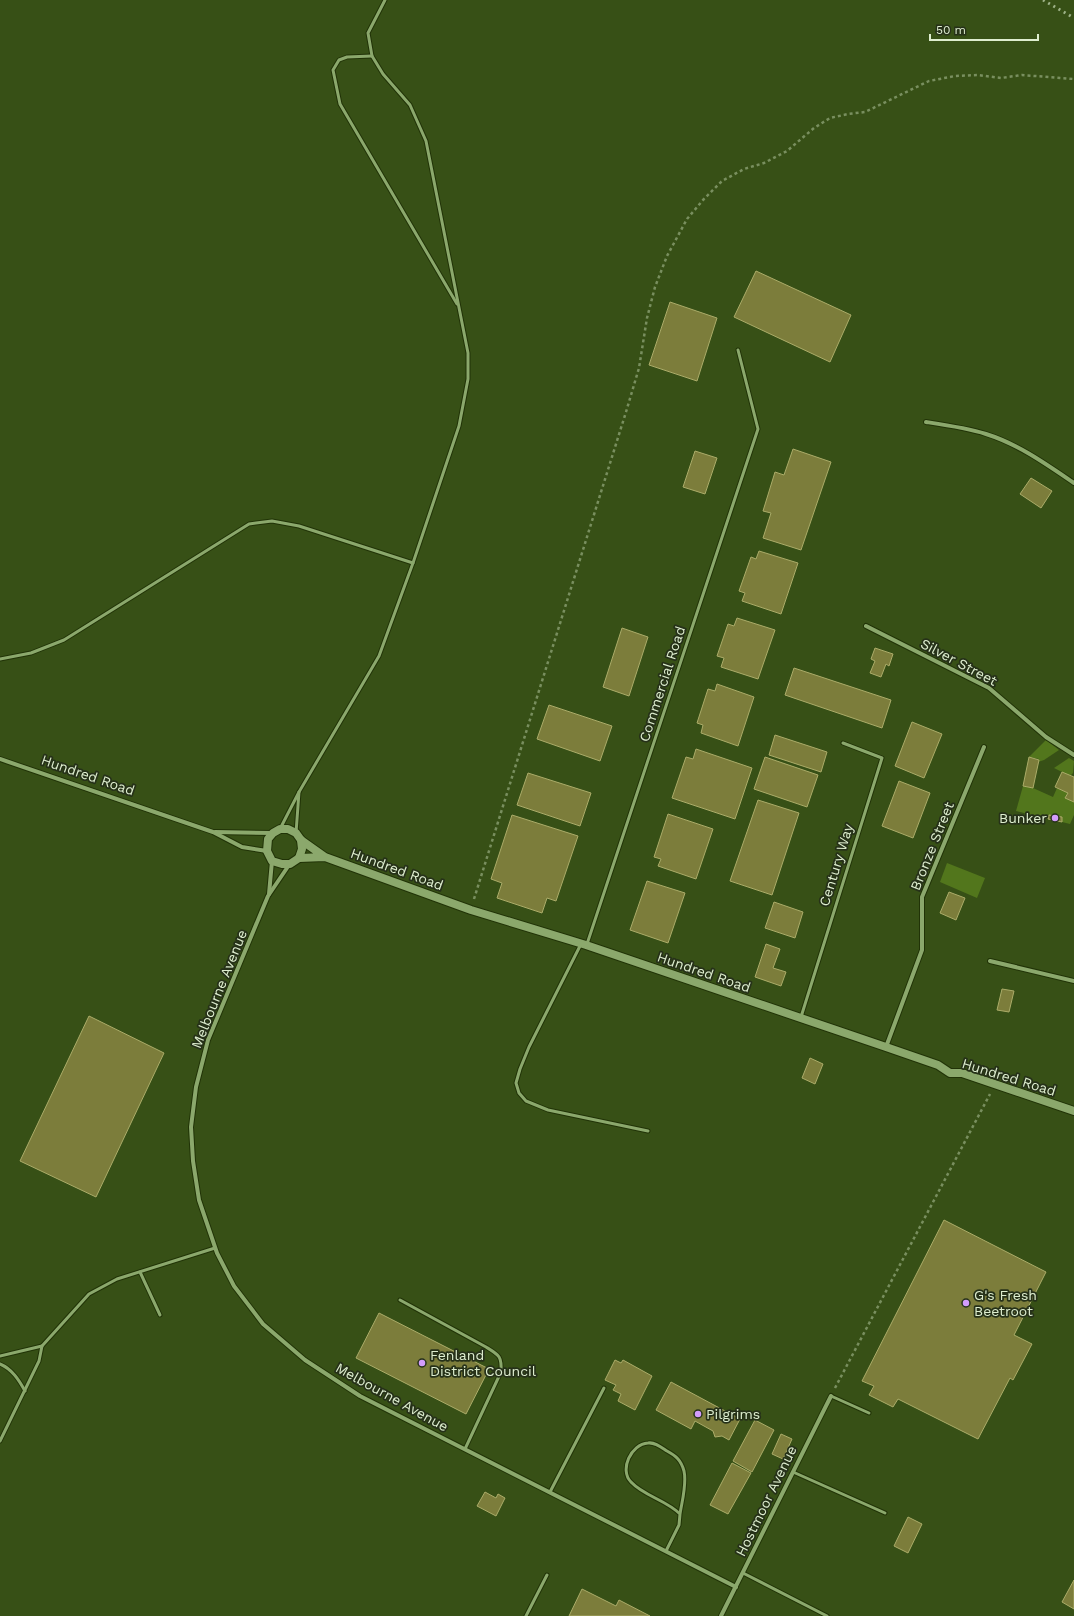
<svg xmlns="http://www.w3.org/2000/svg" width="1074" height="1616" font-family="'Work Sans',sans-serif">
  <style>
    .green { fill: #52761c }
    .building { fill: #7c7d3b; stroke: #abac69 }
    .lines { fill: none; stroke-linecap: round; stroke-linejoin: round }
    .lane-casing { stroke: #213307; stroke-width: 5 }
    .street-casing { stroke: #213307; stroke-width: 6 }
    .secondary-casing { stroke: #213307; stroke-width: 10 }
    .path { stroke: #798f5f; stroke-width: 2.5; stroke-dasharray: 3 3; stroke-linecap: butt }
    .lane { stroke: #8ba86c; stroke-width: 3 }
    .street { stroke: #8ba86c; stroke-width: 4 }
    .secondary { stroke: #8ba86c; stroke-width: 8 }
    .rail { stroke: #9eb288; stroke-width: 3; stroke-dasharray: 2 4; stroke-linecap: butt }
    .poi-dot { fill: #d39cfc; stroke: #263119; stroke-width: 1.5 }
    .labels { text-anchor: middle; stroke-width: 3.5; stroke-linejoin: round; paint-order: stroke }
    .street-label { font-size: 14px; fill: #deeecf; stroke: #263119 }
    .poi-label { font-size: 14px; fill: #deeecf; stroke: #263119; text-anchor: start }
  </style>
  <rect width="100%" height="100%" fill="#375016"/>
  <g class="green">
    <polygon points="1046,740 1059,750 1044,760 1038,762 1039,759 1029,757"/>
    <polygon points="1069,758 1074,761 1073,773 1070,776 1054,768"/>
    <polygon points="1023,786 1033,788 1053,797 1057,788 1068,793 1065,798 1074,802 1074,815 1070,824 1062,822 1062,817 1050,815 1048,819 1016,811"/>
    <polygon points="947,863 985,878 977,898 940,882"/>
  </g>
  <g class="building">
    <polygon points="756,271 851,315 830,362 734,317"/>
    <polygon points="670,302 717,318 697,381 649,365"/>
    <polygon points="793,449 831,462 801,550 763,538 771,513 763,511 775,472 784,475"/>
    <polygon points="695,451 717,458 705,494 683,487"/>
    <polygon points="1031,478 1052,491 1041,508 1020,494"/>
    <polygon points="759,551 798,563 781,614 742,601 745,593 739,591 751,557 756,559"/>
    <polygon points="737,618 775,630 758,679 721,667 724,658 717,656 728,624 734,626"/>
    <polygon points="622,628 648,637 629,696 603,687"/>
    <polygon points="875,648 893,654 889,666 886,664 881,677 870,673 875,661 871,659"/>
    <polygon points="794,668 891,700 882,728 785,695"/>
    <polygon points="717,684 754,697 738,746 701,733 703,725 697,723 708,689 715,691"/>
    <polygon points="549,705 612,726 600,761 537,739"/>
    <polygon points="912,722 942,734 924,778 895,766"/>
    <polygon points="775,735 827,752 821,772 769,755"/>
    <polygon points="696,749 752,768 735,819 672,798 686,757 693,759"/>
    <polygon points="765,757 818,775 807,807 754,789"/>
    <polygon points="1029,757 1039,760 1033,788 1023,786"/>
    <polygon points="1062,772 1074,777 1074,802 1065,798 1068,793 1055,787"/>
    <polygon points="528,773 591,793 580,826 517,805"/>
    <polygon points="899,781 930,793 913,838 882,826"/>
    <polygon points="758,800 799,813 772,895 730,881"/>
    <polygon points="668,814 713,829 696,879 658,866 661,859 654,857"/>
    <polygon points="512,815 578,836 556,901 547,898 542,913 497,898 502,883 491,879"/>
    <polygon points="1049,815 1062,817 1062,822 1048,819"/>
    <polygon points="647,881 685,893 668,943 630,930"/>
    <polygon points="949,892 965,898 956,920 940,913"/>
    <polygon points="774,902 803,912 795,938 765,928"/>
    <polygon points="766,944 780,949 773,968 786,972 781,986 755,977"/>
    <polygon points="1002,989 1014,991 1009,1012 997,1010"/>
    <polygon points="89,1016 164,1053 96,1197 20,1161"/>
    <polygon points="810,1058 823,1064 815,1084 802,1078"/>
    <polygon points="944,1220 1046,1272 1014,1335 1032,1344 1013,1380 1010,1378 978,1439 898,1399 893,1407 869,1395 874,1386 862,1381"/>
    <polygon points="379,1313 489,1369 466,1414 356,1358"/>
    <polygon points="615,1360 621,1363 623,1360 652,1376 635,1410 618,1401 621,1394 613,1390 616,1385 605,1380"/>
    <polygon points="671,1382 740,1419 729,1440 722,1436 715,1437 713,1431 695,1421 691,1429 656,1410"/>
    <polygon points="755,1420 774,1430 752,1472 733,1461"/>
    <polygon points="781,1434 792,1439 783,1459 772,1454"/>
    <polygon points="732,1463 751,1473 728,1514 710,1505"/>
    <polygon points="485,1492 496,1498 498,1494 505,1498 496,1516 477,1506"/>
    <polygon points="908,1517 922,1524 908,1553 894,1546"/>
    <polygon points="1074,1580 1074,1609 1062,1602"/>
    <polygon points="582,1589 616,1606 619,1600 650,1616 569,1616"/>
  </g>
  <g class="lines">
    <g class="lane-casing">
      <g id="lane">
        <polyline points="372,56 347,57 339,60 333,70 340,104 457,304"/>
        <polyline points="0,659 31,653 64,640 249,524 272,521 299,526 413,563"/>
        <polyline points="299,792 379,656 413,563 459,426 468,379 468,353 426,141 410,105 383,74 372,56 368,33 385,0"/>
        <polyline points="281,827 299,792 296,833"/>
        <polyline points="581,944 529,1047 520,1069 516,1083 519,1093 526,1101 548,1110 648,1131"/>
        <polyline points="587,944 758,429 738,350"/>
        <polyline points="801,1017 882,758 843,743"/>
        <polyline points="140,1272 160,1315"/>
        <path d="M400 1300 486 1347C499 1355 502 1356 501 1372L465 1449"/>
        <polyline points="0,1356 42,1346"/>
        <path d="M0 1364C12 1369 19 1380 25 1391"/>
        <polyline points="831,1396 869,1413"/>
        <polyline points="0,1441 39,1361 42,1346 89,1294 117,1279 215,1248"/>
        <polyline points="793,1472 885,1513"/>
        <polyline points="550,1492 604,1388"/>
        <path d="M666 1551 679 1525 680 1514C666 1500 644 1496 631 1482 619 1470 631 1444 648 1443 655 1442 661 1447 667 1451 676 1456 681 1460 684 1471 687 1484 682 1501 680 1514"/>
        <polyline points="743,1573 827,1616"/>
        <polyline points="526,1616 547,1575"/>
      </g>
    </g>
    <g class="street-casing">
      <g id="street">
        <path d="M926 422C946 425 967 428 986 434 1018 444 1046 464 1074 483"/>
        <polyline points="866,626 989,688 1046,737 1074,755"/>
        <polyline points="0,759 213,832 242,847 267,851"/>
        <polyline points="215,832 273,833"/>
        <polyline points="289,865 268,896 208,1040 196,1087 191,1127 193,1161 199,1200 217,1253 234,1286 263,1324 305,1360 360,1396 736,1587"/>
        <polyline points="269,894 272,861"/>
        <polyline points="990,961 1074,981"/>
        <polyline points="886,1047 922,950 922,897 984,747"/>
        <polyline points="721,1616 831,1396"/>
      </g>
    </g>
    <g class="secondary-casing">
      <g id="secondary">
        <polyline points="325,857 299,858 290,864 282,864 272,861 267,851 268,839 273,833 280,829 288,829 296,833 301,840 325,857 471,910 586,945 886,1047 938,1065 950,1073 962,1073 1074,1111"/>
        <polyline points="299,858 302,849 301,840"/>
      </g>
    </g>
    <g class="path">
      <polyline points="474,899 626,412 639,368 647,318 655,287 667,256 687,219 703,200 722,181 744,169 764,163 787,151 814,128 830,118 848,114 865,112 929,81 955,76 977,75 1001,78 1022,75 1074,79"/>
      <polyline points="835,1388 990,1094"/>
    </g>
    <use href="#lane" class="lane"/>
    <use href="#street" class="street"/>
    <use href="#secondary" class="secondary"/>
    <polyline class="rail" points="1043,0 1074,18"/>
  </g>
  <g class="poi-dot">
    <circle cx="1055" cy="818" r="4"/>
    <circle cx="966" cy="1303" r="4"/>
    <circle cx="422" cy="1363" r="4"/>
    <circle cx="698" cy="1414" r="4"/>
  </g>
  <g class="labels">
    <g class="street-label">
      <text transform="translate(959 662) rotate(28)" y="5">Silver Street</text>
      <text transform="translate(662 684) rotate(-72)" y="5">Commercial Road</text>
      <text transform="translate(88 775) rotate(19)" y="5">Hundred Road</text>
      <text transform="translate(932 846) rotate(-68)" y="5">Bronze Street</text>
      <text transform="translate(836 865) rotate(-73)" y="5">Century Way</text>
      <text transform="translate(397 869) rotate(20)" y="5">Hundred Road</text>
      <text transform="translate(704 972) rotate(19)" y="5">Hundred Road</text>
      <text transform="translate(219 989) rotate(-68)" y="5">Melbourne Avenue</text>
      <text transform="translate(1009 1077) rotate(17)" y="5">Hundred Road</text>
      <text transform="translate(392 1397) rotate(29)" y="5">Melbourne Avenue</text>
      <text transform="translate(766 1501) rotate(-64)" y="5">Hostmoor Avenue</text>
    </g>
    <g class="poi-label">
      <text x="1047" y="823" text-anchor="end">Bunker</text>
      <text x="974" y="1300">G's Fresh<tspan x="974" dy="16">Beetroot</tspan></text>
      <text x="430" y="1360">Fenland<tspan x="430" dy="16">District Council</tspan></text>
      <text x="706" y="1419">Pilgrims</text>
    </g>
  </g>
  <path d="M930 34v6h108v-6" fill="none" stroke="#deeecf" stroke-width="2"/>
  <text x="936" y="34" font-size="12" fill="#deeecf" stroke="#263119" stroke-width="3" paint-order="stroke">50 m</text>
</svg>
